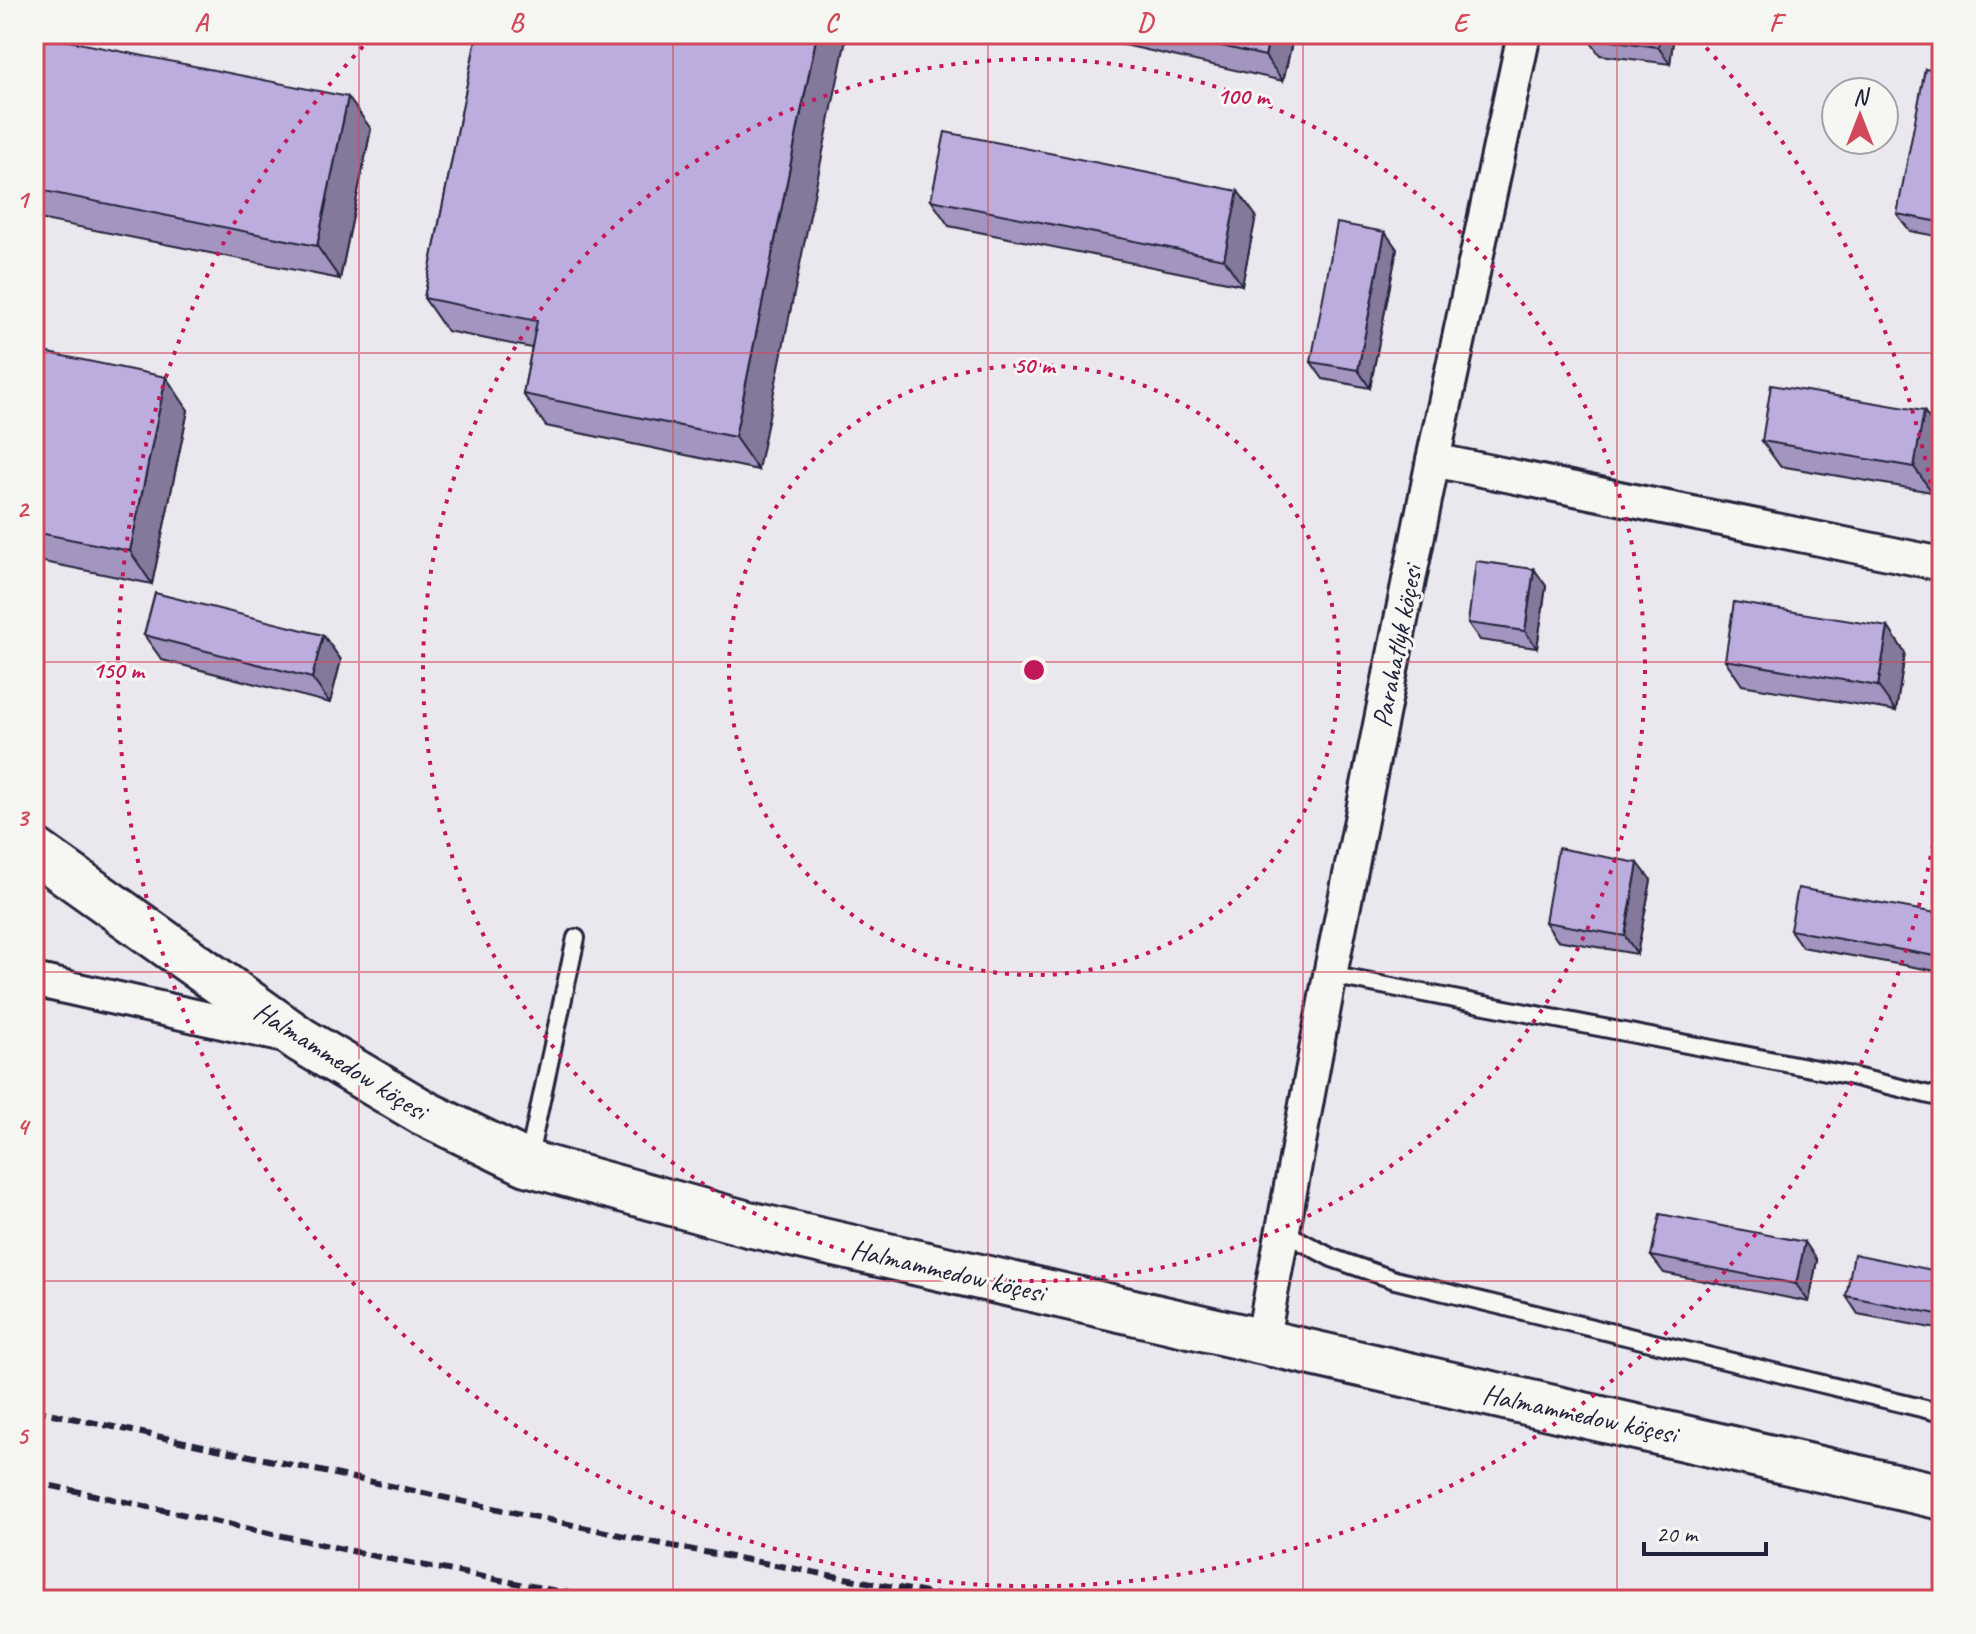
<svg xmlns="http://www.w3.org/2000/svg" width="1976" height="1634" font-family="Caveat,sans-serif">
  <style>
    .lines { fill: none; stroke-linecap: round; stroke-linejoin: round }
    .lane-casing { stroke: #22223b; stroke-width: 22 }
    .street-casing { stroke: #22223b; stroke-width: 38 }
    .secondary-casing { stroke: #22223b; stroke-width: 50 }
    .lane { stroke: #f6f6f2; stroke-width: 16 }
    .street { stroke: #f6f6f2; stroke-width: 32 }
    .secondary { stroke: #f6f6f2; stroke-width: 44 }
    .rail { stroke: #22223b; stroke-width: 6; stroke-dasharray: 12 6; stroke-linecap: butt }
    .wall { fill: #a395bf; stroke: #22223b; stroke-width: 2 }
    .shaded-wall { fill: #84799b; stroke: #22223b; stroke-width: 2 }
    .building { fill: #bdadde; stroke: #22223b; stroke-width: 2 }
    .grid { fill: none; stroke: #d1495b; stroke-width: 2; stroke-opacity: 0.55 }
    .ring { fill: none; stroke: #c2185b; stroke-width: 4; stroke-dasharray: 4 8 }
    .labels { text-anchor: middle; stroke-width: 6; stroke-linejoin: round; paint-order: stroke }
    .street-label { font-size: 28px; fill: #22223b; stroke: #f6f6f2 }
    .centre { fill: #c2185b; stroke: #f6f6f2; stroke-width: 4 }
    .ring-label { font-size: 24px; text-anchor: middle; font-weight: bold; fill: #c2185b; stroke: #f6f6f2; stroke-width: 6; stroke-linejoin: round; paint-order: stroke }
    .neatline { fill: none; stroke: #d1495b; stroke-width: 3 }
    .grid-label { font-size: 26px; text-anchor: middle; font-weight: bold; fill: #d1495b }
  </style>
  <rect width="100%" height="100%" fill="#ebe7ee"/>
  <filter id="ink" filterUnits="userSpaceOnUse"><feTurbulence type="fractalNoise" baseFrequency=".0125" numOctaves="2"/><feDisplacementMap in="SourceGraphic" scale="16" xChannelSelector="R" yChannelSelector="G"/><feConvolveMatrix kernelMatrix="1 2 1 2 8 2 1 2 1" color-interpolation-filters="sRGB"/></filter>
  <g filter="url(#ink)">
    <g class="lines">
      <g class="lane-casing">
        <g id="lane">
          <polyline points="1330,975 1847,1075 1942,1098"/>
          <polyline points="528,1161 576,938"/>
          <polyline points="1282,1231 1332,1258 1395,1280 1942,1413"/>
        </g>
      </g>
      <g class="street-casing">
        <g id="street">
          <polyline points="1433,460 1524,34"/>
          <polyline points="34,980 289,1037"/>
          <polyline points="1262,1343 1330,975 1433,460 1942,564"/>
        </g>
      </g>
      <g class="secondary-casing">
        <polyline id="secondary" points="34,850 301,1040 424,1113 527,1163 748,1224 1942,1497"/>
      </g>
      <use href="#lane" class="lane"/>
      <use href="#street" class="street"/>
      <use href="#secondary" class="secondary"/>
      <g class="rail">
        <polyline points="34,1410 672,1546 964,1600"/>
        <polyline points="34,1482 384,1558 605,1600"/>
      </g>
    </g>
    <g class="wall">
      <polygon points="34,34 371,129 340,279 34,218"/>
      <polygon points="362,34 385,34 384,38"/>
      <polygon points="477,34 758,470 546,426 523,394 532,348 447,331 424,298"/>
      <polygon points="1076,34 1294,34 1283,81"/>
      <polygon points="1674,34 1670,64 1600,55 1587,37"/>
      <polygon points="1942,72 1942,237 1910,231 1897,214"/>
      <polygon points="931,200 1256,216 1242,285 949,226"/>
      <polygon points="1397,249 1370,388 1323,379 1311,362"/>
      <polygon points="34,350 188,410 152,584 34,560"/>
      <polygon points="1924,411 1941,436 1932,492 1780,466 1762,441"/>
      <polygon points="1534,569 1546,586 1537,648 1480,640 1468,623"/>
      <polygon points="1888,627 1905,653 1896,711 1742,685 1725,660"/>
      <polygon points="144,635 323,635 341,660 330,703 162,660"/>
      <polygon points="1651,880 1637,954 1557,940 1545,922"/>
      <polygon points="1942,914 1942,972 1802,947 1790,930"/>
      <polygon points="1651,1256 1817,1260 1809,1302 1664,1273"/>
      <polygon points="1942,1272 1942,1330 1858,1314 1846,1296"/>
    </g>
    <g class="shaded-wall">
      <polygon points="817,34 847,34 758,470 735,437"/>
      <polygon points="1270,34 1294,34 1283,81 1265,56"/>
      <polygon points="1660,34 1674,34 1670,64 1658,47"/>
      <polygon points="348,97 371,129 340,279 317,246"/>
      <polygon points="1238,191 1256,216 1242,285 1224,259"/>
      <polygon points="1385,232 1397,249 1370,388 1358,370"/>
      <polygon points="166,377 188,410 152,584 130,551"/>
      <polygon points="1924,411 1941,436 1932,492 1914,467"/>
      <polygon points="1534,569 1546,586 1537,648 1525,631"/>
      <polygon points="1888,627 1905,653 1896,711 1878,686"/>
      <polygon points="323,635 341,660 330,703 312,678"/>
      <polygon points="1638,863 1651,880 1637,954 1625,936"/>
      <polygon points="1942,920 1942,966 1935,956"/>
      <polygon points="1805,1242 1817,1260 1809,1302 1796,1284"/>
    </g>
    <g class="building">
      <polygon points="34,34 348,97 317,246 34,189"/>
      <polygon points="477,34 817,34 735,437 523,394 537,321 424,298"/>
      <polygon points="1170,34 1270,34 1265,56"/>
      <polygon points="1588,34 1660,34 1658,47 1587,37"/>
      <polygon points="1925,69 1942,72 1942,211 1940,222 1897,214"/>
      <polygon points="945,132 1238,191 1224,259 931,200"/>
      <polygon points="1337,223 1385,232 1358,370 1311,362"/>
      <polygon points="34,350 166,377 130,551 34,532"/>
      <polygon points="1771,385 1924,411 1914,467 1762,441"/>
      <polygon points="1476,561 1534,569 1525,631 1468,623"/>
      <polygon points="155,593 323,635 312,678 144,635"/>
      <polygon points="1734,602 1888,627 1878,686 1725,660"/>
      <polygon points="1558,848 1638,863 1625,936 1545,922"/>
      <polygon points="1798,888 1942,914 1935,956 1790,930"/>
      <polygon points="1660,1214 1805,1242 1796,1284 1651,1256"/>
      <polygon points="1854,1254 1942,1272 1942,1315 1846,1296"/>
    </g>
  </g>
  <path class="grid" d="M359 34V1600M673 34V1600M988 34V1600M1303 34V1600M1617 34V1600M34 353H1942M34 662H1942M34 972H1942M34 1281H1942"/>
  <g class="ring">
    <circle cx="1034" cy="670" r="305"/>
    <circle cx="1034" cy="670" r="611"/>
    <path d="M1941 797A916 916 0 1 1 370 39M1698 39A916 916 0 0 1 1941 543"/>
  </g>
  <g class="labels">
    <g class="street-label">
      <text transform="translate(1396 646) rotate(-79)" y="10">Parahatlyk köçesi</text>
      <text transform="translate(341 1060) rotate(32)" y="10">Halmammedow köçesi</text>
      <text transform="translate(948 1270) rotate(13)" y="10">Halmammedow köçesi</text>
      <text transform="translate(1580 1413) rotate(12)" y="10">Halmammedow köçesi</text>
    </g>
  </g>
  <circle cx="1034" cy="670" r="12" class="centre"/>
  <g class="ring-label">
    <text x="1243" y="104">100 m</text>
    <text x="1034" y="373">50 m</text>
    <text x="118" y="678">150 m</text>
  </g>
  <rect width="1976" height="1634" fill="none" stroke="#f6f6f2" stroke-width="88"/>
  <g transform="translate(1860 116)"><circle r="38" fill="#f6f6f2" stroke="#a1a1a9" stroke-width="2"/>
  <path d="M0-6L14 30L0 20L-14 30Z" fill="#d1495b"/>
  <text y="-12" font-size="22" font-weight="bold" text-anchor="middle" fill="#22223b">N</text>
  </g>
  <path d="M1644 1542v12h122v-12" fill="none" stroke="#22223b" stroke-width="4"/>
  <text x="1656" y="1542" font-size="24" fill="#22223b" stroke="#f6f6f2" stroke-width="6" paint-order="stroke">20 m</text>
  <rect x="44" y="44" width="1888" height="1546" class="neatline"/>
  <g class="grid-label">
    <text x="201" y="31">A</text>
    <text x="516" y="31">B</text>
    <text x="831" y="31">C</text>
    <text x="1145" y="31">D</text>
    <text x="1460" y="31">E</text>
    <text x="1775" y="31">F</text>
    <text x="22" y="208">1</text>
    <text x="22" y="517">2</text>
    <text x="22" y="826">3</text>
    <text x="22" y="1135">4</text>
    <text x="22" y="1444">5</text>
  </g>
</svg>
